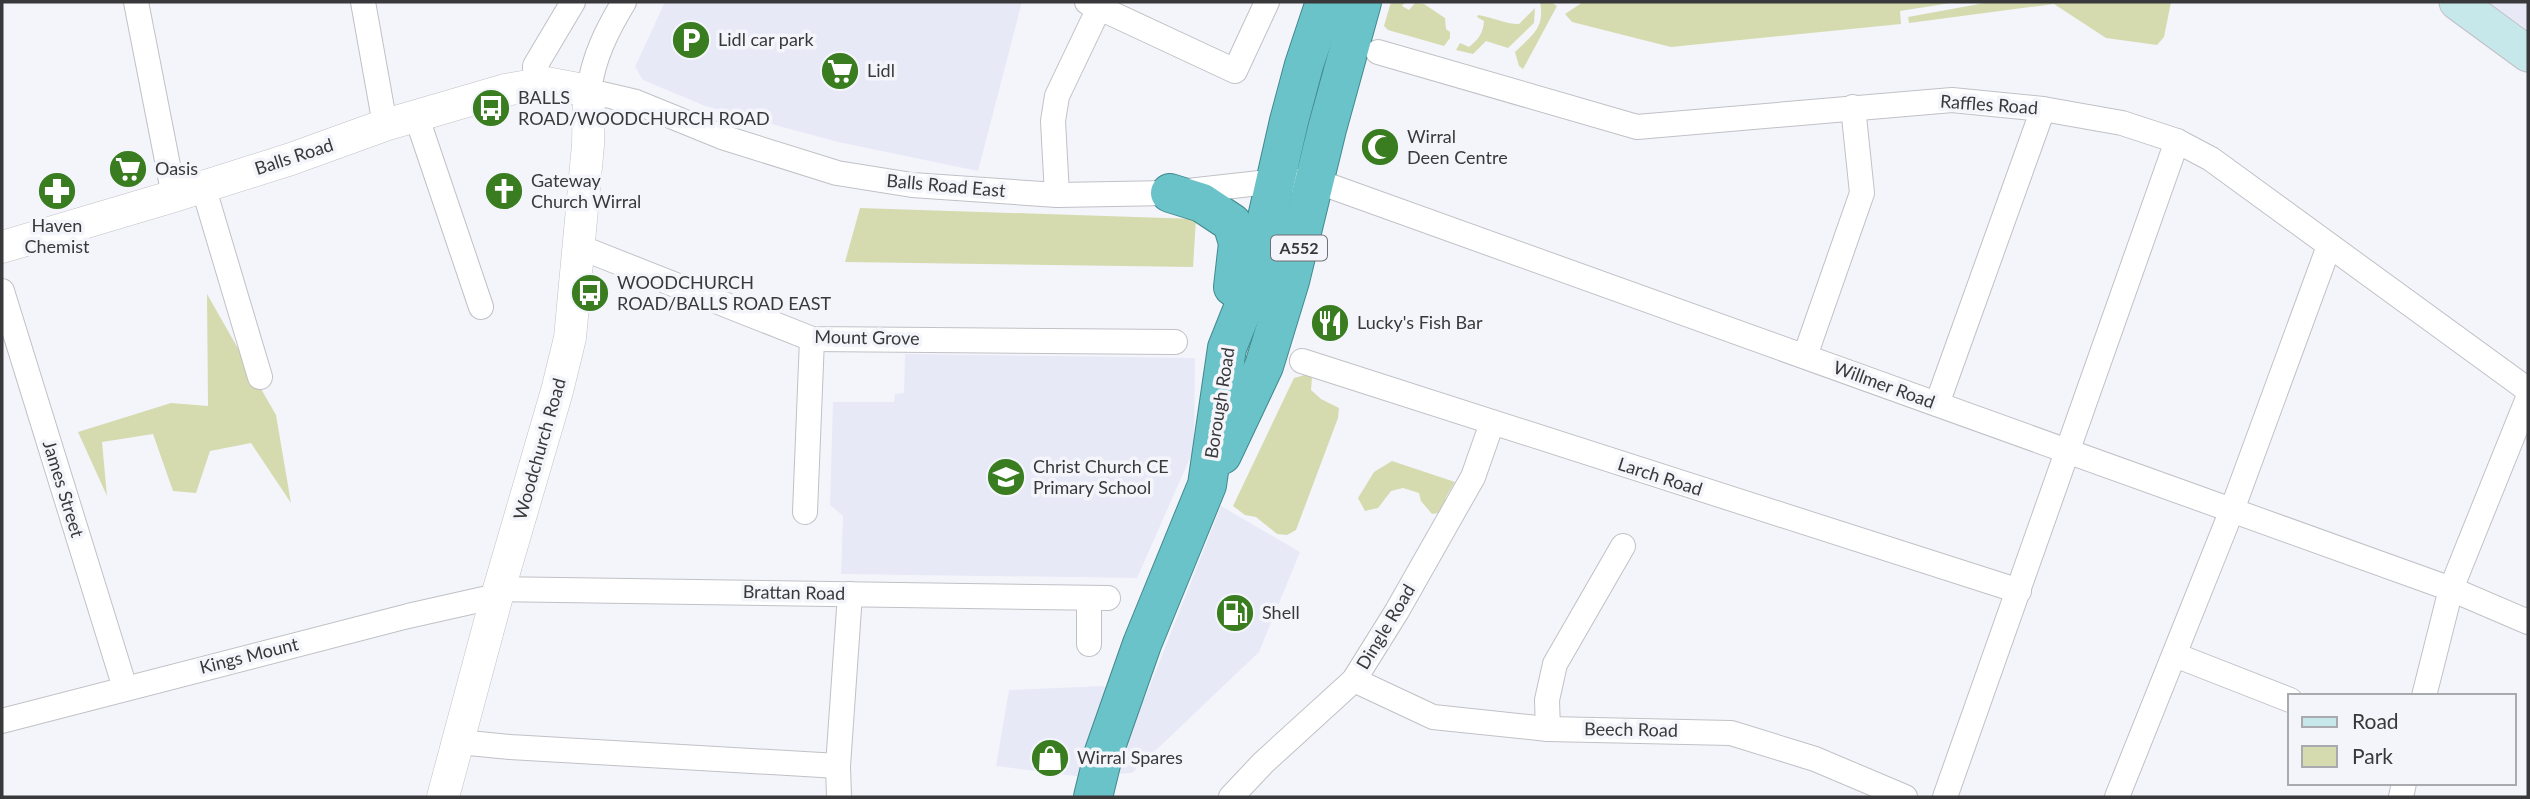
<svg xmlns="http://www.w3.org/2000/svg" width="2530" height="799" font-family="Lato,sans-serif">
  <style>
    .built { fill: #e8e9f7 }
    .green { fill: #d5dbaf }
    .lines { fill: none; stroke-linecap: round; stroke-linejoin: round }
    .minor-casing { stroke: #c0c1c6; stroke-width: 26 }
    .tertiary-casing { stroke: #c0c1c6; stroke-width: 33 }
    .secondary-casing { stroke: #c0c1c6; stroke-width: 37 }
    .trunk-casing { stroke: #41898e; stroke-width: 40 }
    .minor { stroke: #fff; stroke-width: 24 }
    .tertiary { stroke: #fff; stroke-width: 32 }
    .secondary { stroke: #c7e8ea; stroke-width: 35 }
    .trunk { stroke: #6ac3c8; stroke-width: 38 }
    .labels { text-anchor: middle; stroke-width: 7; stroke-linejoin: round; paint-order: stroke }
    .shield { fill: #f4f5fb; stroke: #717175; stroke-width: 2 }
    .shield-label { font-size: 16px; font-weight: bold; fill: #39393b }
    .poi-label { font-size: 18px; fill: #39393b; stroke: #f4f5fb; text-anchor: start }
    .street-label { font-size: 18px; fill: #39393b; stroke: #f4f5fb }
  </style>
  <rect width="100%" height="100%" fill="#f4f5fb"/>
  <g class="built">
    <polygon points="665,2 1022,2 978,171 838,142 705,106 643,80 635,67"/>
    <polygon points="2488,2 2528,2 2528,30"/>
    <polygon points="905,354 1195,358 1194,449 1137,578 841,574 843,516 830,505 833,402 894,402 895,394 904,393"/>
    <polygon points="1221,506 1300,552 1259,652 1132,773 1076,776 996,766 1009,690 1102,686 1145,698"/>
  </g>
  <g class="green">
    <polygon points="1391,2 1405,2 1402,6 1409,10 1415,3 1424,4 1445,18 1446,29 1450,32 1450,38 1444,46 1388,30 1384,26"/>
    <path d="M1540 2H1551L1557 6 1523 69 1519 66 1515 52C1533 34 1545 28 1540 2Z"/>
    <polygon points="1583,2 1957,2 1900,11 1901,24 1671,47 1572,22 1565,14"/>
    <polygon points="1990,2 2171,2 2164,37 2157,45 2106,38 2054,4 1909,23 1908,17"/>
    <path d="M1535 8 1534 23 1508 48 1486 41 1473 54 1456 50 1460 43 1469 47C1479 39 1483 33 1484 21L1477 17 1478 15C1492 17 1505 24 1519 24Z"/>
    <polygon points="860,208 1196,219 1193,267 845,262"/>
    <polygon points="207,294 276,415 291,503 251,443 210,451 196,493 173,491 153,434 102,442 107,496 78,432 171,403 208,406"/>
    <polygon points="1305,375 1312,377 1311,390 1321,399 1339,408 1338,418 1296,530 1287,535 1277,534 1256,517 1245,515 1233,506 1294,378"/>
    <polygon points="1392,461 1455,482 1446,497 1443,512 1432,514 1421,501 1419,493 1403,488 1391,491 1378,508 1365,511 1358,498 1374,472"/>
  </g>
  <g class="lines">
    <g class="minor-casing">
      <g id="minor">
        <polyline points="136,2 174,196"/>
        <polyline points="363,2 385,125"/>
        <path d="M624 2C607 30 593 58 589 91L636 102 722 137 837 173 912 185 1057 195 1170 193 1277 181H1316L2451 589 2528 622"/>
        <polyline points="1087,2 1235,71 1267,2"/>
        <polyline points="1378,52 1637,127 1952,100 2043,109 2122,123 2177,141 2211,159 2528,390"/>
        <polyline points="535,83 535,66 573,2"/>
        <polyline points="416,115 481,307"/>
        <polyline points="203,186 260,377"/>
        <polyline points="1057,195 1053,121 1057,96 1099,8"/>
        <polyline points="577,246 812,339 1175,342"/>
        <polyline points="2,291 125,688"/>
        <polyline points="1805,356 1862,193 1853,107"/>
        <polyline points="1302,361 2019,591"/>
        <polyline points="1937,404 2043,109"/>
        <polyline points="805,512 812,339"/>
        <polyline points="499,589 1108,598"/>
        <polyline points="1089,598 1089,644"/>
        <polyline points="2175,655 2290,700"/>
        <polyline points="1354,680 1433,717 1548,729 1731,733 1815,759 1905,797"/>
        <polyline points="2424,696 2451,589 2528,398"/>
        <polyline points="2,721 408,616 497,596"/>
        <polyline points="1548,729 1547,700 1555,664 1623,546"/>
        <polyline points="459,742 510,747 838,766"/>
        <polyline points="839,797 838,766 850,594"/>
        <polyline points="1231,797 1263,763 1354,680 1397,611 1473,477 1492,423"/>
        <polyline points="1945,797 2177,141"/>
        <polyline points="2117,797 2232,510 2329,246"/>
        <polyline points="2401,797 2404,783"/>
      </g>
    </g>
    <g class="tertiary-casing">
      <polyline id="tertiary" points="2,247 174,196 291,159 385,125 505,90 546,83 589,91 588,145 570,338 557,391 497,596 443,797"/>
    </g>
    <g class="secondary-casing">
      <polyline id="secondary" points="2457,2 2528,54"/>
    </g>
    <g class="trunk-casing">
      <g id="trunk">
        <polyline points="1170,193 1202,203 1232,223 1238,243 1233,287"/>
        <polyline points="1222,455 1264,366 1290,281 1327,129 1362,2"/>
        <polyline points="1093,797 1104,752 1142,644 1207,485 1227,348 1251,288 1289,121 1304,65 1325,2"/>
      </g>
    </g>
    <use href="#minor" class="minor"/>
    <use href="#tertiary" class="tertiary"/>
    <use href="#secondary" class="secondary"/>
    <use href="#trunk" class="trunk"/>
  </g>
  <defs>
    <g id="parking-disc" transform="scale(2.0125)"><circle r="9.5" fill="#397d20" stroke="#f4f5fb"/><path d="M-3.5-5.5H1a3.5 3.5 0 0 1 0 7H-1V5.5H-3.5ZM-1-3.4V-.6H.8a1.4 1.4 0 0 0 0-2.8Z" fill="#fff"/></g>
    <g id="supermarket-disc" transform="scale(2.0125)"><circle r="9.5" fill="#397d20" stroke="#f4f5fb"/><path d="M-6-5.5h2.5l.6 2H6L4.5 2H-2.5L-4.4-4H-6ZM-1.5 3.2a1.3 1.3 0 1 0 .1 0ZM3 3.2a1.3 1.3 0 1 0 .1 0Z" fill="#fff"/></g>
    <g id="bus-disc" transform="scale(2.0125)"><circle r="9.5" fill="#397d20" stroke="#f4f5fb"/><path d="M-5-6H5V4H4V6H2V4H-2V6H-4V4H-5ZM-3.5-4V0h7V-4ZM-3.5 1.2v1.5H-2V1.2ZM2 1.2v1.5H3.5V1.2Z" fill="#fff"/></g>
    <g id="mosque-disc" transform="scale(2.0125)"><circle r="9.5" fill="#397d20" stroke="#f4f5fb"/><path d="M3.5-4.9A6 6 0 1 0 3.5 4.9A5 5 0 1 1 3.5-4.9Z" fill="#fff"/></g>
    <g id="pharmacy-disc" transform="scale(2.0125)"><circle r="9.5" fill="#397d20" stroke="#f4f5fb"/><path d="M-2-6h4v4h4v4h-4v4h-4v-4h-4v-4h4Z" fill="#fff"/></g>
    <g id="church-disc" transform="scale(2.0125)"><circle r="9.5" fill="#397d20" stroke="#f4f5fb"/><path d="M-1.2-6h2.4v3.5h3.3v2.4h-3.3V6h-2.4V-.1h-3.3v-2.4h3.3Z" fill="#fff"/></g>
    <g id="restaurant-disc" transform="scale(2.0125)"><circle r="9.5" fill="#397d20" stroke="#f4f5fb"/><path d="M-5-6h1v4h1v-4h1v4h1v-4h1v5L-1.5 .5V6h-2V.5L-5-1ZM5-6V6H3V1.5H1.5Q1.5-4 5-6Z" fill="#fff"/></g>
    <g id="school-disc" transform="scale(2.0125)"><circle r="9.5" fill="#397d20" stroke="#f4f5fb"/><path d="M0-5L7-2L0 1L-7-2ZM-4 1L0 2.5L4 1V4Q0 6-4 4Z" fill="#fff"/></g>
    <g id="fuel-disc" transform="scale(2.0125)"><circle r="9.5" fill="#397d20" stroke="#f4f5fb"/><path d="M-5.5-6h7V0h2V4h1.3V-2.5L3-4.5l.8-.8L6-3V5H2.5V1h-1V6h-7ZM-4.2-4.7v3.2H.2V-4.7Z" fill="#fff"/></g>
    <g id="shop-disc" transform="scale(2.0125)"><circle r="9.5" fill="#397d20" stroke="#f4f5fb"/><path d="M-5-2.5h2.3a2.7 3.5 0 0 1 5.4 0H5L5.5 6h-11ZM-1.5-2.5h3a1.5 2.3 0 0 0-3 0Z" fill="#fff"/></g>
  </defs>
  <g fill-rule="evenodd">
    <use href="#parking-disc" x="691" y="40"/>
    <use href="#supermarket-disc" x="840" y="71"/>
    <use href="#bus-disc" x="491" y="108"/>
    <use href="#mosque-disc" x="1380" y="147"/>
    <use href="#supermarket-disc" x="128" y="169"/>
    <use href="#pharmacy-disc" x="57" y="191"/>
    <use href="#church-disc" x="504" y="191"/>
    <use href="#bus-disc" x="590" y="293"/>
    <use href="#restaurant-disc" x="1330" y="323"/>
    <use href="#school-disc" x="1006" y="477"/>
    <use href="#fuel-disc" x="1235" y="613"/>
    <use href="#shop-disc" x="1050" y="758"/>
  </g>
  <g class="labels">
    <rect class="shield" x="1271" y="235.5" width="56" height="25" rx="5"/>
    <g class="shield-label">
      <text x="1299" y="254">A552</text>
    </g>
    <g class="poi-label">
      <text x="718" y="46">Lidl car park</text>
      <text x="867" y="77">Lidl</text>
      <text x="518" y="104">BALLS<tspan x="518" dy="21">ROAD/WOODCHURCH ROAD</tspan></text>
      <text x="1407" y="143">Wirral<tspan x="1407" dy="21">Deen Centre</tspan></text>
      <text x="155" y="175">Oasis</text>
      <text x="531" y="187">Gateway<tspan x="531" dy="21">Church Wirral</tspan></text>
      <text x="57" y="232" text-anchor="middle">Haven<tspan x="57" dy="21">Chemist</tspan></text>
      <text x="617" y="289">WOODCHURCH<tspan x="617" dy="21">ROAD/BALLS ROAD EAST</tspan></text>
      <text x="1357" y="329">Lucky's Fish Bar</text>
      <text x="1033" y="473">Christ Church CE<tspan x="1033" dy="21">Primary School</tspan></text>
      <text x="1262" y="619">Shell</text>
      <text x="1077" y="764">Wirral Spares</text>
    </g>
    <g class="street-label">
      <text transform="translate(1989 105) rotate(4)" y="6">Raffles Road</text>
      <text transform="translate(294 157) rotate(-18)" y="6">Balls Road</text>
      <text transform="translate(946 186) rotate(5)" y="6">Balls Road East</text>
      <text transform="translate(867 338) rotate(1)" y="6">Mount Grove</text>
      <text transform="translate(1884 385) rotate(20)" y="6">Willmer Road</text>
      <text transform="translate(1220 403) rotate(-81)" y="6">Borough Road</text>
      <text transform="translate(540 449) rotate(-74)" y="6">Woodchurch Road</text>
      <text transform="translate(1660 477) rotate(18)" y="6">Larch Road</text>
      <text transform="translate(63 489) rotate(73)" y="6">James Street</text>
      <text transform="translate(794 593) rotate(1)" y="6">Brattan Road</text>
      <text transform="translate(1386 627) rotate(-59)" y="6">Dingle Road</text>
      <text transform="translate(249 656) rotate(-14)" y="6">Kings Mount</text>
      <text transform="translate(1631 730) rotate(1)" y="6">Beech Road</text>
    </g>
  </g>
  <rect width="2530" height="799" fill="none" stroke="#39393b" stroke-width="7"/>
  <rect x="2288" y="694" width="228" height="91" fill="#f4f5fb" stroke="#a9aaae" stroke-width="2"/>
  <rect x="2302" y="717" width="35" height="10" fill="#c7e8ea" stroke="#a9aaae" stroke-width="2"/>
  <text x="2352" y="729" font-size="21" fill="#39393b">Road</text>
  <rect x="2302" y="746" width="35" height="21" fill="#d5dbaf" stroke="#a9aaae" stroke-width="2"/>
  <text x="2352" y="764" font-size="21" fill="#39393b">Park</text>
</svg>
